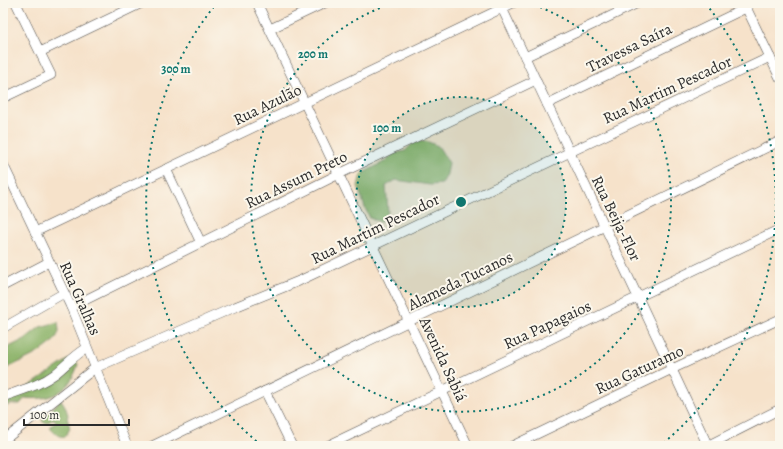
<svg xmlns="http://www.w3.org/2000/svg" width="783" height="449" font-family="Alegreya,serif">
  <style>
    .forest { fill: #8cb369; stroke: #5c6f4a }
    .lines { fill: none; stroke-linecap: round; stroke-linejoin: round }
    .street-casing { stroke: #494643; stroke-width: 10 }
    .street { stroke: #fff; stroke-width: 9 }
    .ring { fill: none; stroke: #0f766e; stroke-width: 2; stroke-dasharray: 2 4 }
    .labels { text-anchor: middle; stroke-width: 4; stroke-linejoin: round; paint-order: stroke }
    .street-label { font-size: 16px; fill: #2b2b2b; stroke: #fbf7ec }
    .centre { fill: #0f766e; stroke: #fbf7ec; stroke-width: 2 }
    .ring-label { font-size: 12px; text-anchor: middle; font-weight: bold; fill: #0f766e; stroke: #fbf7ec; stroke-width: 4; stroke-linejoin: round; paint-order: stroke }
  </style>
  <rect width="100%" height="100%" fill="#fbf7ec"/>
  <filter id="ink" filterUnits="userSpaceOnUse"><feTurbulence type="fractalNoise" baseFrequency=".025" numOctaves="2"/><feDisplacementMap in="SourceGraphic" scale="8" xChannelSelector="R" yChannelSelector="G"/><feConvolveMatrix kernelMatrix="1 2 1 2 8 2 1 2 1" color-interpolation-filters="sRGB"/></filter>
  <filter id="wash" filterUnits="userSpaceOnUse"><feTurbulence type="fractalNoise" baseFrequency=".012" numOctaves="4" result="noise"/><feDisplacementMap in="SourceGraphic" scale="16" xChannelSelector="R" yChannelSelector="G"/><feGaussianBlur stdDeviation="0.9" result="paint"/><feColorMatrix in="noise" values="0 0 0 0 0 0 0 0 0 0 0 0 0 0 0 0 0 1.4 0 .05"/><feComposite in="paint" operator="in"/></filter>
  <g filter="url(#wash)">
    <rect width="100%" height="100%" fill="#f6e2ca"/>
    <g class="forest">
      <polygon points="426,141 438,146 449,163 447,174 442,184 430,185 396,180 386,186 388,212 381,222 370,218 365,208 358,186 361,174 384,162 393,154 405,151 414,142"/>
      <path d="M58 322C58 324 59 329 59 331 55 350 17 362 3 370V350L25 339 40 327Z"/>
      <path d="M72 357 78 364C70 391 53 401 25 398L20 404H10L3 409V398L18 394Z"/>
      <path d="M60 400 62 401 65 406 68 415 67 418 70 428 66 436C58 438 55 433 50 428V426L56 423V421L54 419 46 423 43 422 42 420Z"/>
    </g>
  </g>
  <g filter="url(#ink)">
    <g class="lines">
      <g class="street-casing">
        <g id="street">
          <polyline points="257,3 468,446"/>
          <polyline points="744,3 780,78"/>
          <polyline points="500,4 708,446"/>
          <polyline points="270,29 325,3"/>
          <polyline points="40,52 142,3"/>
          <polyline points="525,57 638,3"/>
          <polyline points="3,98 51,75 16,3"/>
          <polyline points="547,104 746,8"/>
          <polyline points="3,164 71,307 127,446"/>
          <polyline points="166,169 201,243"/>
          <polyline points="35,232 513,3"/>
          <polyline points="3,286 49,262"/>
          <polyline points="71,307 339,174 536,80"/>
          <polyline points="3,328 64,293"/>
          <polyline points="265,391 292,446"/>
          <path d="M3 397C21 390 39 386 55 374 66 365 75 355 87 348"/>
          <polyline points="3,441 95,368 235,307 299,281 770,57"/>
          <polyline points="152,446 780,141"/>
          <polyline points="327,446 780,229"/>
          <polyline points="512,446 672,369 780,319"/>
          <polyline points="707,446 780,409"/>
        </g>
      </g>
      <use href="#street" class="street"/>
    </g>
  </g>
  <circle cx="461" cy="202" r="105" fill="#0f766e" fill-opacity=".12"/>
  <g class="ring">
    <circle cx="461" cy="202" r="105"/>
    <path d="M529 3A210 210 0 1 1 393 3"/>
    <path d="M261 445A315 315 0 0 1 216 4M706 4A315 315 0 0 1 661 445"/>
  </g>
  <g class="labels">
    <g class="street-label">
      <text transform="translate(629 47) rotate(-26)" y="6">Travessa Saíra</text>
      <text transform="translate(667 89) rotate(-25)" y="6">Rua Martim Pescador</text>
      <text transform="translate(267 104) rotate(-26)" y="6">Rua Azulão</text>
      <text transform="translate(296 179) rotate(-26)" y="6">Rua Assum Preto</text>
      <text transform="translate(617 218) rotate(64)" y="6">Rua Beija-Flor</text>
      <text transform="translate(375 228) rotate(-26)" y="6">Rua Martim Pescador</text>
      <text transform="translate(460 280) rotate(-26)" y="6">Alameda Tucanos</text>
      <text transform="translate(81 298) rotate(66)" y="6">Rua Gralhas</text>
      <text transform="translate(547 324) rotate(-25)" y="6">Rua Papagaios</text>
      <text transform="translate(444 359) rotate(65)" y="6">Avenida Sabiá</text>
      <text transform="translate(639 369) rotate(-25)" y="6">Rua Gaturamo</text>
    </g>
  </g>
  <circle cx="461" cy="202" r="6" class="centre"/>
  <g class="ring-label">
    <text x="313" y="58">200 m</text>
    <text x="176" y="73">300 m</text>
    <text x="387" y="132">100 m</text>
  </g>
  <rect width="783" height="449" fill="none" stroke="#fbf7ec" stroke-width="16"/>
  <path d="M24 419v6h105v-6" fill="none" stroke="#2b2b2b" stroke-width="2"/>
  <text x="30" y="419" font-size="12" fill="#2b2b2b" stroke="#fbf7ec" stroke-width="3" paint-order="stroke">100 m</text>
</svg>
